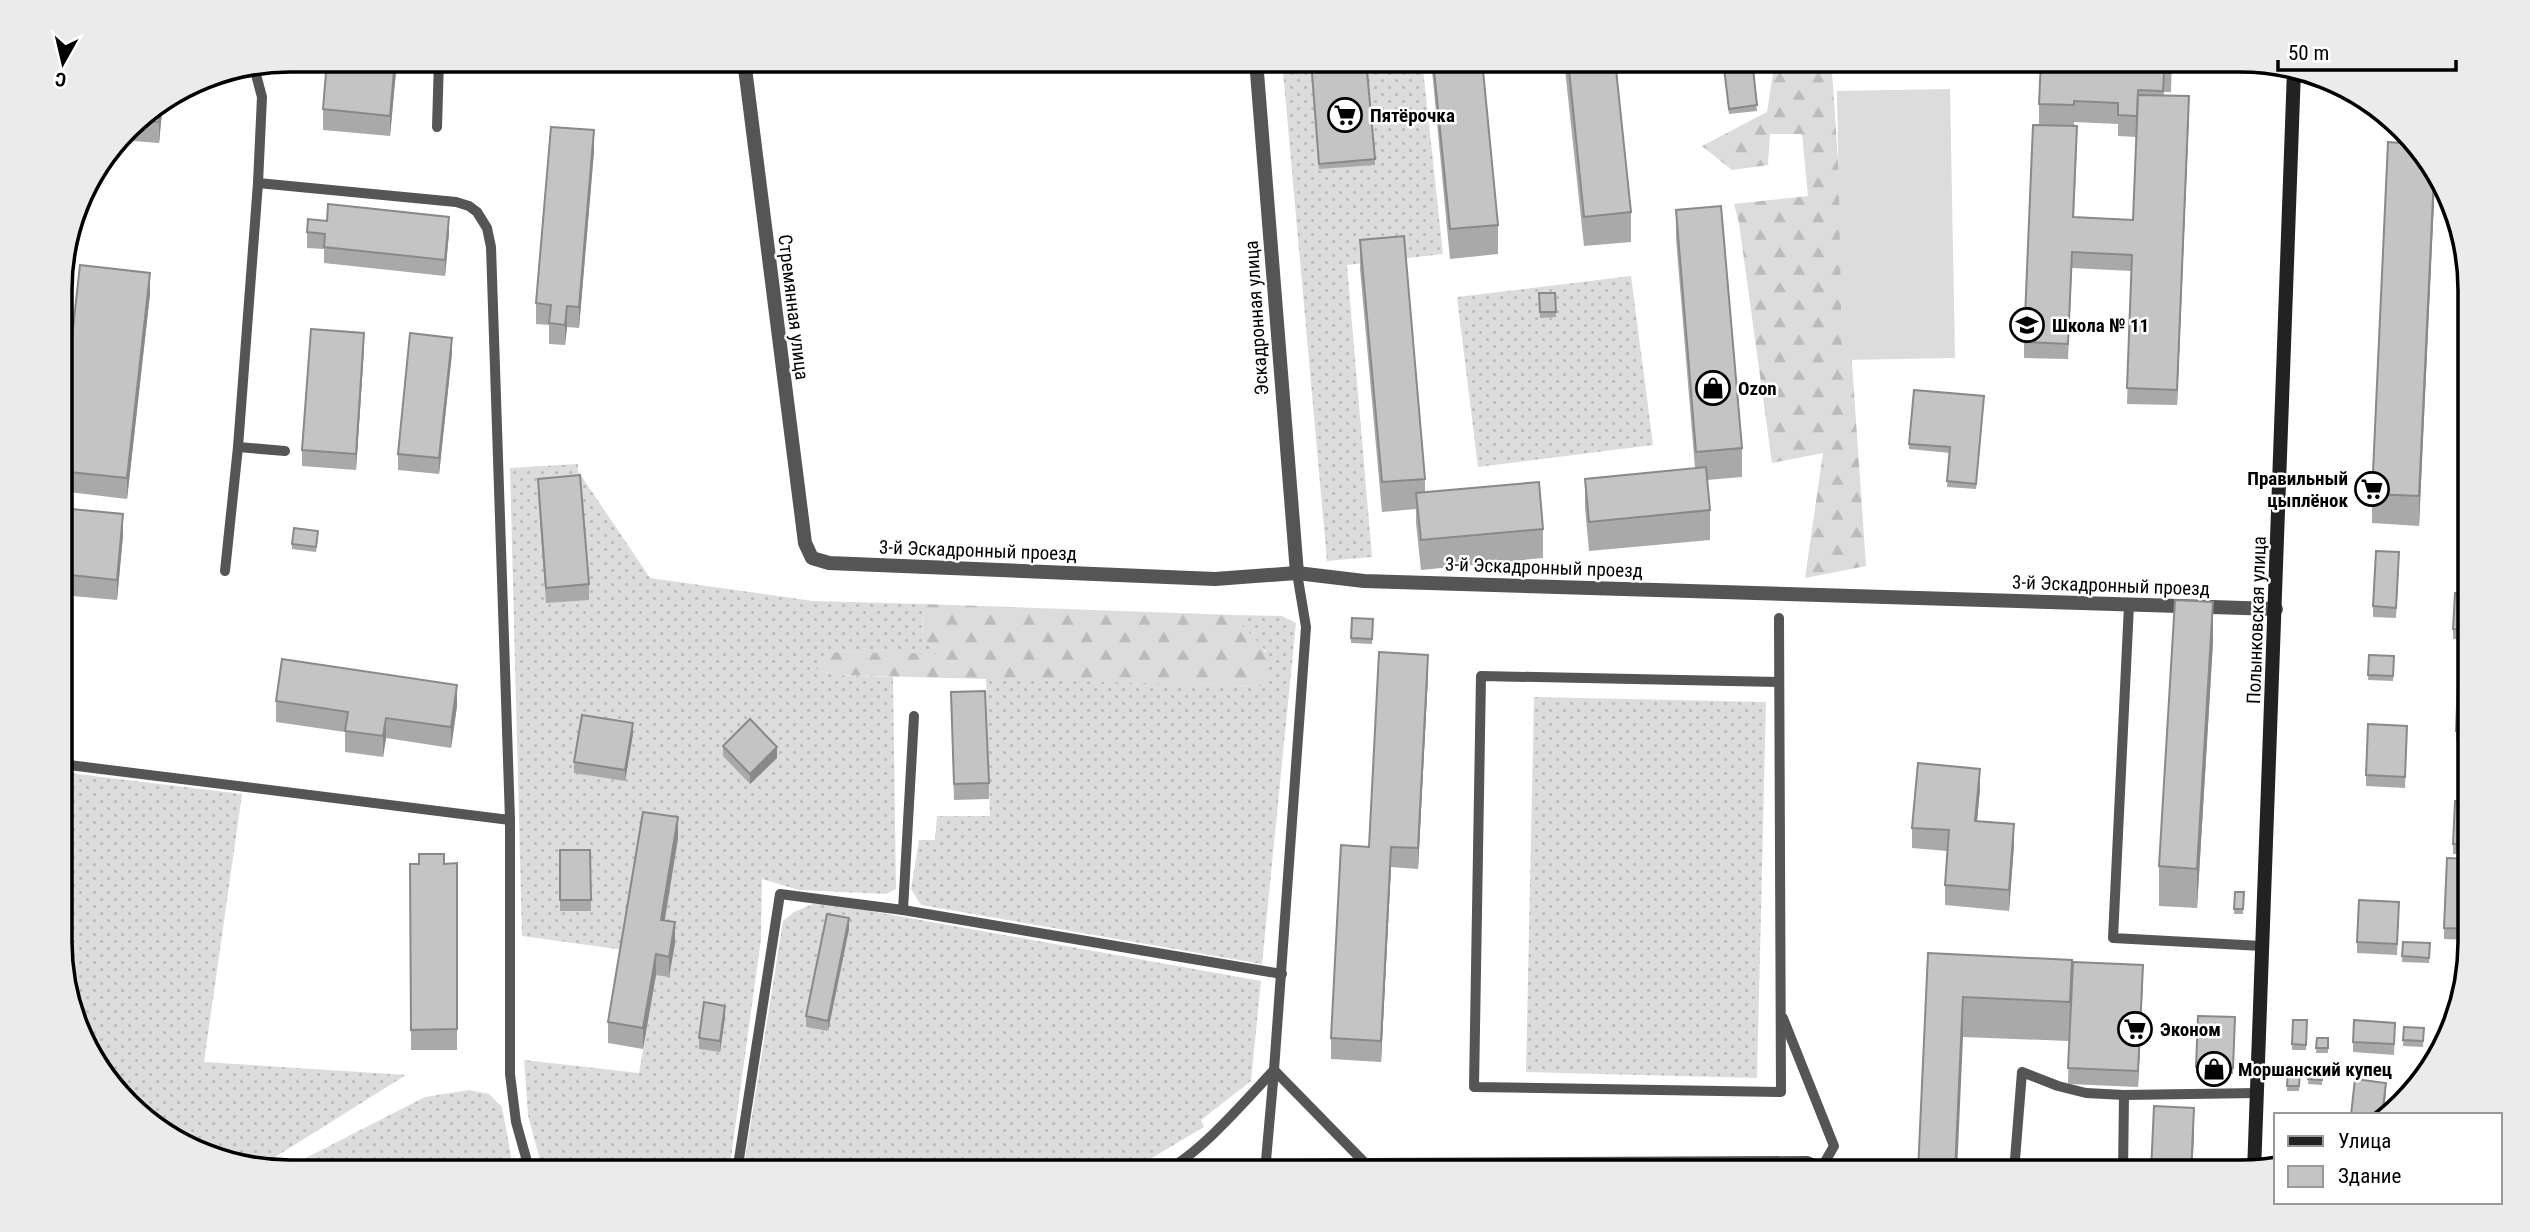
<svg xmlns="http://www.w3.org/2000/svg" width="2530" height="1232" font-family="'Roboto Condensed',sans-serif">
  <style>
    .grass { fill: url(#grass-dots) }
    .forest { fill: url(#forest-firs) }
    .pitch { fill: #dcdcdc }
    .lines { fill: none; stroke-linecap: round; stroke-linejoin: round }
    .lane { stroke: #555; stroke-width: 10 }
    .street { stroke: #555; stroke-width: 14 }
    .secondary { stroke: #222; stroke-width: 14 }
    .wall { fill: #a9a9a9; fill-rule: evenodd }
    .shaded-wall { fill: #898989 }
    .building { fill: #c4c4c4; stroke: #898989; stroke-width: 2 }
    .labels { text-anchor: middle; stroke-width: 5; stroke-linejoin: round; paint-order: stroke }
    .poi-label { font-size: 19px; font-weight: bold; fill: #000; stroke: #fff; text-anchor: start }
    .street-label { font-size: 19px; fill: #000; stroke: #fff }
    .rim { fill: none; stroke: #000; stroke-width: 3.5 }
  </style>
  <defs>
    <pattern id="grass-dots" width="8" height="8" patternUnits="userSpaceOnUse" patternTransform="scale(1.75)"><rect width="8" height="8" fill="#dcdcdc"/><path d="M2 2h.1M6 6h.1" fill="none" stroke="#bbb" stroke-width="1.8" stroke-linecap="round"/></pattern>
    <pattern id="forest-firs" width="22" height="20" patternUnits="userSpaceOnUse" patternTransform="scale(1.75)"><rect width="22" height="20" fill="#dcdcdc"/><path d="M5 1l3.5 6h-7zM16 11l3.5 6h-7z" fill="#bbb"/></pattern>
  </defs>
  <rect width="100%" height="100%" fill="#fff"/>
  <g class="grass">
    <polygon points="1282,60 1422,60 1443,254 1347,265 1372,557 1327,561"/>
    <polygon points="1631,276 1653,445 1478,467 1457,297"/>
    <polygon points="578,464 578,471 650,578 813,601 923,604 922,640 950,655 827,652 816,669 836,675 893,677 896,889 886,894 799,890 762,879 761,939 729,1172 543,1172 528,1115 524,1060 639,1073 656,975 624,950 522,936 510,468"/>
    <polygon points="1233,615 1282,616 1296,623 1262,964 921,905 911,889 919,840 935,840 937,816 990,816 986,678 1262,686 1266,651 1244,629"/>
    <polygon points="1534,697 1766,702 1757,1078 1526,1072"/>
    <polygon points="61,772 242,794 204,1062 406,1075 272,1159 280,1171 201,1155 107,1082 62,973"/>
    <polygon points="813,904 837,905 1261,981 1251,1081 1201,1120 1204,1127 1128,1172 743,1172 783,921 794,912"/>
    <polygon points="469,1090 489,1094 502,1107 514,1172 298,1172 298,1162 425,1097"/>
  </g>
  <g class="forest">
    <polygon points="1775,60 1835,60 1832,72 1866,566 1805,578 1823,453 1772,463 1739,223 1734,204 1808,196 1802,134 1770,134 1768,165 1732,170 1702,146 1767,112"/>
    <path d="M923 604 1233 615C1243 629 1269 647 1269 664 1270 671 1265 679 1262 686L836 675 816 669 819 659 827 652 948 654 922 640Z"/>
  </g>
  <polygon class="pitch" points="1950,89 1955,358 1842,360 1837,91"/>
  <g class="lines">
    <g class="lane">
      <polyline points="254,67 262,97 258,183 238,447 285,451"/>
      <polyline points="437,127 439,60"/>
      <polyline points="258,183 456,202 469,206 477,212 487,228 491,247 510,820"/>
      <polyline points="225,571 238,447"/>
      <polyline points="2129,605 2113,938 2262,946"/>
      <path d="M1779 618C1780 776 1781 934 1781 1092L1474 1087 1481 676 1779 682"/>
      <polyline points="914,716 903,910 1282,974"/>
      <polyline points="61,764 510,820 510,1074 516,1122 530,1172"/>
      <polyline points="1783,1018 1834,1146 1822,1167"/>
      <polyline points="1274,1070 1365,1163 1807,1161 1822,1167 1825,1172"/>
      <polyline points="1177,1166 1365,1163"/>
      <polyline points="737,1172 780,894 903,910"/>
      <path d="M1163 1172C1199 1155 1246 1100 1274 1070L1306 627 1297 573"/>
      <polyline points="1265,1172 1274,1070"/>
      <polyline points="2014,1172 2022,1072 2058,1086 2086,1093 2124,1095"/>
      <polyline points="2123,1172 2124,1095 2257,1093"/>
    </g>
    <g class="street">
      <polyline points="744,60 805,543 812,558 829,563 1215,579 1297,573 1364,581 2276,609"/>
      <polyline points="1256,60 1297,573"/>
    </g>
    <polyline class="secondary" points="2254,1172 2294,70"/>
  </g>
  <g class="wall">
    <polygon points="397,60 390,136 323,130 323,109"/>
    <polygon points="1431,60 1482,60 1498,225 1498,254 1450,259"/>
    <polygon points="1564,60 1615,60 1631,212 1631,242 1584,246"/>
    <polygon points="1723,60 1752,60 1757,111 1729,114"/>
    <path d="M2172 60 2171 92H2164V95L2189 112 2177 405 2127 404 2131 271 2072 268 2068 359 2024 358V342L2039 125V104ZM2074 122 2118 124V136L2137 137 2133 220 2074 217 2077 142Z"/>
    <polygon points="1311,65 1375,159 1375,165 1319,169"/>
    <polygon points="163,101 159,143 120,140 138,117"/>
    <polygon points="2423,150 2435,179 2419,526 2372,523 2372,494"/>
    <polygon points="594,151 579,328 567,327 565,345 549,344 549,325 536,324 536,303"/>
    <polygon points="1676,210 1742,448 1742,477 1707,480 1710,510 1710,540 1589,551 1585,508 1585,479 1695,468 1676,239"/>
    <polygon points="307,232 449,233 445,276 324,263 324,249 307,248"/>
    <polygon points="1360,240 1425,479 1425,492 1543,529 1543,558 1421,570 1416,523 1416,509 1382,512 1360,269"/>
    <polygon points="1539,293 1555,293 1556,317 1540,318"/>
    <polygon points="150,294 127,499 60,491 60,439 64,408 60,408 60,345 71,346"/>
    <polygon points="364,349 356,470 302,466 302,450"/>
    <polygon points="452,353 439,474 398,470 398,454"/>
    <polygon points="1984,401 1976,489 1947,487 1950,453 1909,449 1909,444"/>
    <polygon points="538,479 589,584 589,600 546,603 538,494"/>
    <polygon points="61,508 123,535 117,600 61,595"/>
    <polygon points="318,536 316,552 292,549 292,544"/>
    <polygon points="2399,563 2396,618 2373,617 2373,606"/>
    <polygon points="2470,594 2470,640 2453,639 2453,629"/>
    <polygon points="1352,618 1373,619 1372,644 1351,643"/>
    <polygon points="2213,642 2197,908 2159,906 2159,866"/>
    <polygon points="2369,655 2394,656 2393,681 2368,680"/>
    <polygon points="1428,675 1418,869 1391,867 1381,1062 1331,1059 1331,1038 1369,847"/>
    <polygon points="2470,681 2470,743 2456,742 2456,731"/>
    <polygon points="951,692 989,783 989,799 954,800"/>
    <polygon points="276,701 457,706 451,748 386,738 383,757 345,752 345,732 276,722"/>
    <polygon points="633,734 625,781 574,773 574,762"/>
    <polygon points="2407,736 2405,788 2366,786 2366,775"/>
    <polygon points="723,746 777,758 750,784 723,756"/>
    <polygon points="1980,789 1977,821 2014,845 2009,911 1945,905 1945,885 1947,851 1912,848 1912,828"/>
    <polygon points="2470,801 2470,855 2453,854 2453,844"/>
    <polygon points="678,838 665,920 675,943 669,977 656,975 643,1049 608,1043 608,1022"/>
    <polygon points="560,850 590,850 591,911 560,911"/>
    <polygon points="2470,859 2470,940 2444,939 2444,928"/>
    <polygon points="457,863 457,1050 411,1050 410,864"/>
    <polygon points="2235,892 2244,892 2243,914 2234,914"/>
    <polygon points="2399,913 2397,955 2357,953 2357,942"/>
    <polygon points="849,929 828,1031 806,1027 806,1016"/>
    <polygon points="2403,942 2430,943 2429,963 2402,962"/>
    <polygon points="1928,953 2072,984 2143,981 2138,1087 2068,1084 2069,1041 1963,1037"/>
    <polygon points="2198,1016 2235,1017 2233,1074 2196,1073"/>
    <polygon points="725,1017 720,1052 699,1049 699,1038"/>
    <polygon points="2293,1020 2307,1020 2306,1050 2292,1050"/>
    <polygon points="2404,1027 2424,1028 2423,1047 2403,1046"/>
    <polygon points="2395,1033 2394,1055 2353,1052 2353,1042"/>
    <polygon points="2317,1038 2328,1038 2328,1053 2316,1053"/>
    <polygon points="2309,1065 2322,1066 2322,1085 2308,1084"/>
    <polygon points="2288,1070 2300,1070 2299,1091 2287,1091"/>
  </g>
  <g class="shaded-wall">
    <polygon points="395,60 397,60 390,136 390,116"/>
    <polygon points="2189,96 2189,112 2177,405 2177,390"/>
    <polygon points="163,101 159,143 159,122 161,102"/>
    <polygon points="594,130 594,151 579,328 579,307"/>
    <polygon points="2434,176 2435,179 2419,526 2419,496"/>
    <polygon points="449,217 449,233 445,276 445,260"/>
    <polygon points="150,273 150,294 127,499 127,478"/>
    <polygon points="567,306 567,327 565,345 565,325"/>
    <polygon points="364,333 364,349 356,470 356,454"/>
    <polygon points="452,338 452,353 439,474 439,458"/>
    <polygon points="123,514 123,535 117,600 117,580"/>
    <polygon points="2213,602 2213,642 2197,908 2197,869"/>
    <polygon points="1428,655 1428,675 1418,869 1418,848"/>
    <polygon points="457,685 457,706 451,748 451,727"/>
    <polygon points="386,718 386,738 383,757 383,736"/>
    <polygon points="633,723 633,734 625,781 625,770"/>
    <polygon points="777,747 777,758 750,784 750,774"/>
    <polygon points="1980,769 1980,789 1975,842 1975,821"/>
    <polygon points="678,817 678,838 661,941 661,920"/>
    <polygon points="2014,824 2014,845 2009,911 2009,890"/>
    <polygon points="1391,847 1391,867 1381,1062 1381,1041"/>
    <polygon points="849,918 849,929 828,1031 828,1021"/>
    <polygon points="675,922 675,943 669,977 669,957"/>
    <polygon points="656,954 656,975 643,1049 643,1028"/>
    <polygon points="2143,965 2143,981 2138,1087 2138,1071"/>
    <polygon points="1963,997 1963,1037 1957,1172 1955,1172"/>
    <polygon points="725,1006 725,1017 720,1052 720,1041"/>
    <polygon points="2386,1083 2386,1094 2383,1115 2382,1115"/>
    <polygon points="2194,1108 2194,1138 2192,1172 2191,1172"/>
  </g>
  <g class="building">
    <polygon points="327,60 395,60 390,116 323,109"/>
    <polygon points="1311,60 1366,60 1375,159 1319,164"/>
    <polygon points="1433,60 1482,60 1498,225 1450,229"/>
    <polygon points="1568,60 1615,60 1631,212 1584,217"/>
    <polygon points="1723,60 1752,60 1757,105 1729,109"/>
    <polygon points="2041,60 2171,60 2171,71 2164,71 2163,91 2138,90 2137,116 2118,115 2118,103 2074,101 2074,105 2039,104"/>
    <polygon points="2138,95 2189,96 2177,390 2127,388 2132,255 2072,252 2068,344 2024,342 2033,125 2077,126 2073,217 2133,220"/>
    <polygon points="161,102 159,122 135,120 138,117"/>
    <polygon points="551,127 594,130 579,307 567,306 565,325 549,323 551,305 536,303"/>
    <polygon points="2388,142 2415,144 2423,150 2434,176 2419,496 2372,494"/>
    <polygon points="328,204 449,217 445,260 324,247 325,234 307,232 308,219 327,221"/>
    <polygon points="1721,206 1742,448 1696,452 1676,210"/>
    <polygon points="1404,236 1425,479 1382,482 1360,240"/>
    <polygon points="80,265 150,273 127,478 60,471 60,439 66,387 60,387 60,345 71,346"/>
    <polygon points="1539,293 1555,293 1556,312 1540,312"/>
    <polygon points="311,329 364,333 356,454 302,450"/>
    <polygon points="410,333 452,338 439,458 398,454"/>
    <polygon points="1914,390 1984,396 1976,484 1947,481 1950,447 1909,444"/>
    <polygon points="1706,467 1710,510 1589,522 1585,479"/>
    <polygon points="580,475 589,584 546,588 538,479"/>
    <polygon points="1539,482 1543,529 1421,540 1416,493"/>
    <polygon points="61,508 123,514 117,580 61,574"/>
    <polygon points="294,528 318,531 316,547 292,544"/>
    <polygon points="2376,551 2399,552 2396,608 2373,606"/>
    <polygon points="2455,593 2470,594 2470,630 2453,629"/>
    <polygon points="2175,600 2213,602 2197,869 2159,866"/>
    <polygon points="1352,618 1373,619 1372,639 1351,638"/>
    <polygon points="1379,652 1428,655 1418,848 1391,847 1381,1041 1331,1038 1341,845 1369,847"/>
    <polygon points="2369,655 2394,656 2393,676 2368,675"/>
    <polygon points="282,659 457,685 451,727 386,718 383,736 345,731 348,712 276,701"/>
    <polygon points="2458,680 2470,681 2470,732 2456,731"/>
    <polygon points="985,691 989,783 954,784 951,692"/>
    <polygon points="582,715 633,723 625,770 574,762"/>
    <polygon points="750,719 777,747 750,774 723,746"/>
    <polygon points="2368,724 2407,726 2405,777 2366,775"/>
    <polygon points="1918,763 1980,769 1975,821 2014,824 2009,890 1945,885 1949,830 1912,828"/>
    <polygon points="2455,801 2470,801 2470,844 2453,844"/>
    <polygon points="643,812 678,817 661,920 675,922 669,957 656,954 643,1028 608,1022"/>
    <polygon points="560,850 590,850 591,900 560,900"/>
    <polygon points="419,854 444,854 444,864 457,863 457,1029 411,1030 410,864 419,864"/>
    <polygon points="2447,858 2470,859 2470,929 2444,928"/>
    <polygon points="2235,892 2244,892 2243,909 2234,909"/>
    <polygon points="2359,900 2399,902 2397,944 2357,942"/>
    <polygon points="827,914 849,918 828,1021 806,1016"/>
    <polygon points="2403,942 2430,943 2429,958 2402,956"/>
    <polygon points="1928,953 2072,960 2070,1002 1963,997 1955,1172 1918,1172"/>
    <polygon points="2073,962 2143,965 2138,1071 2068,1068"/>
    <polygon points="704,1002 725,1006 720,1041 699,1038"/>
    <polygon points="2198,1016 2235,1017 2233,1068 2196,1067"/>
    <polygon points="2293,1020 2307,1020 2306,1045 2292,1044"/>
    <polygon points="2354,1020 2395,1023 2394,1044 2353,1042"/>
    <polygon points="2404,1027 2424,1028 2423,1041 2403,1040"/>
    <polygon points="2317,1038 2328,1038 2328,1048 2316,1048"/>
    <polygon points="2309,1065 2322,1066 2322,1080 2308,1079"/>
    <polygon points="2288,1070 2300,1070 2299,1086 2287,1086"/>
    <polygon points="2355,1079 2386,1083 2382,1115 2351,1115"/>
    <polygon points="2154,1106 2194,1108 2191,1172 2151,1172"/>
  </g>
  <defs>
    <g id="supermarket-ring" transform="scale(1.75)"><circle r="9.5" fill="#fff" stroke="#000" stroke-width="1.5"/><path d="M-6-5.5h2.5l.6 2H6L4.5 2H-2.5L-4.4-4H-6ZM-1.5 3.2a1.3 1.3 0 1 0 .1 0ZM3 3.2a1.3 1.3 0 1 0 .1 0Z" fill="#000"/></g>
    <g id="school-ring" transform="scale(1.75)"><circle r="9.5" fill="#fff" stroke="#000" stroke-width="1.5"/><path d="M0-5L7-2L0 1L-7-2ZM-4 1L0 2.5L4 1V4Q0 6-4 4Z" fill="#000"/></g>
    <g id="shop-ring" transform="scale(1.75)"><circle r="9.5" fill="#fff" stroke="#000" stroke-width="1.5"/><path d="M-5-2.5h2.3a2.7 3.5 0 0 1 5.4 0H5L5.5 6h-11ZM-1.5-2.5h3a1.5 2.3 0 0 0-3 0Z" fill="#000"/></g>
  </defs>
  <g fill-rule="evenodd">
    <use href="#supermarket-ring" x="1345" y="115"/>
    <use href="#school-ring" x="2027" y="325"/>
    <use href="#shop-ring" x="1713" y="388"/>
    <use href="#supermarket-ring" x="2372" y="489"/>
    <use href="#supermarket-ring" x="2135" y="1029"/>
    <use href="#shop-ring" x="2214" y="1069"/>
  </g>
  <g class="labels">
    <g class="poi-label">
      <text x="1370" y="122">Пятёрочка</text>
      <text x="2052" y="332">Школа № 11</text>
      <text x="1738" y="395">Ozon</text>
      <text x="2348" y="485" text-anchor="end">Правильный<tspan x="2348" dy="22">цыплёнок</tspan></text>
      <text x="2160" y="1036">Эконом</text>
      <text x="2238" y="1076">Моршанский купец</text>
    </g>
    <g class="street-label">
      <text transform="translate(794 307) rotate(83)" y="7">Стремянная улица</text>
      <text transform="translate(1256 318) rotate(-94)" y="7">Эскадронная улица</text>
      <text transform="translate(978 550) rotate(2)" y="7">3-й Эскадронный проезд</text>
      <text transform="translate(1544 567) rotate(2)" y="7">3-й Эскадронный проезд</text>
      <text transform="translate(2111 585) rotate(2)" y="7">3-й Эскадронный проезд</text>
      <text transform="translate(2256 620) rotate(-88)" y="7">Полынковская улица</text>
    </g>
  </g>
  <path d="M0 0H2530V1232H0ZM290 72H2240A218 218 0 0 1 2458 290V942A218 218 0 0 1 2240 1160H290A218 218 0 0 1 72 942V290A218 218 0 0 1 290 72Z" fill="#ebebeb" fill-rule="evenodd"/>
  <path class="rim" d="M290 72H2240A218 218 0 0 1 2458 290V942A218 218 0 0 1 2240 1160H290A218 218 0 0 1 72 942V290A218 218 0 0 1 290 72Z"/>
  <rect x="2274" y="1113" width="228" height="91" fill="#ffffff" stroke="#999999" stroke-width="2"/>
  <rect x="2288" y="1136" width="35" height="10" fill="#222222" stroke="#999999" stroke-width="2"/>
  <text x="2338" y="1148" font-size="21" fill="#000000">Улица</text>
  <rect x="2288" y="1166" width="35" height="21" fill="#c4c4c4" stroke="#999999" stroke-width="2"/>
  <text x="2338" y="1183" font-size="21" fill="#000000">Здание</text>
  <g transform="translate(63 63) rotate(188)" stroke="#ffffff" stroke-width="5" paint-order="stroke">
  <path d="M0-5L12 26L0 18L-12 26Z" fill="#000000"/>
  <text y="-10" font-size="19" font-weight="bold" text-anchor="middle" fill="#000000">С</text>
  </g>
  <path d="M2278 60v10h178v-10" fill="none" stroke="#000000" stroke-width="3.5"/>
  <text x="2288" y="60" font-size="21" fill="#000000" stroke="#ffffff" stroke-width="5" paint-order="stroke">50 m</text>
</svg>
